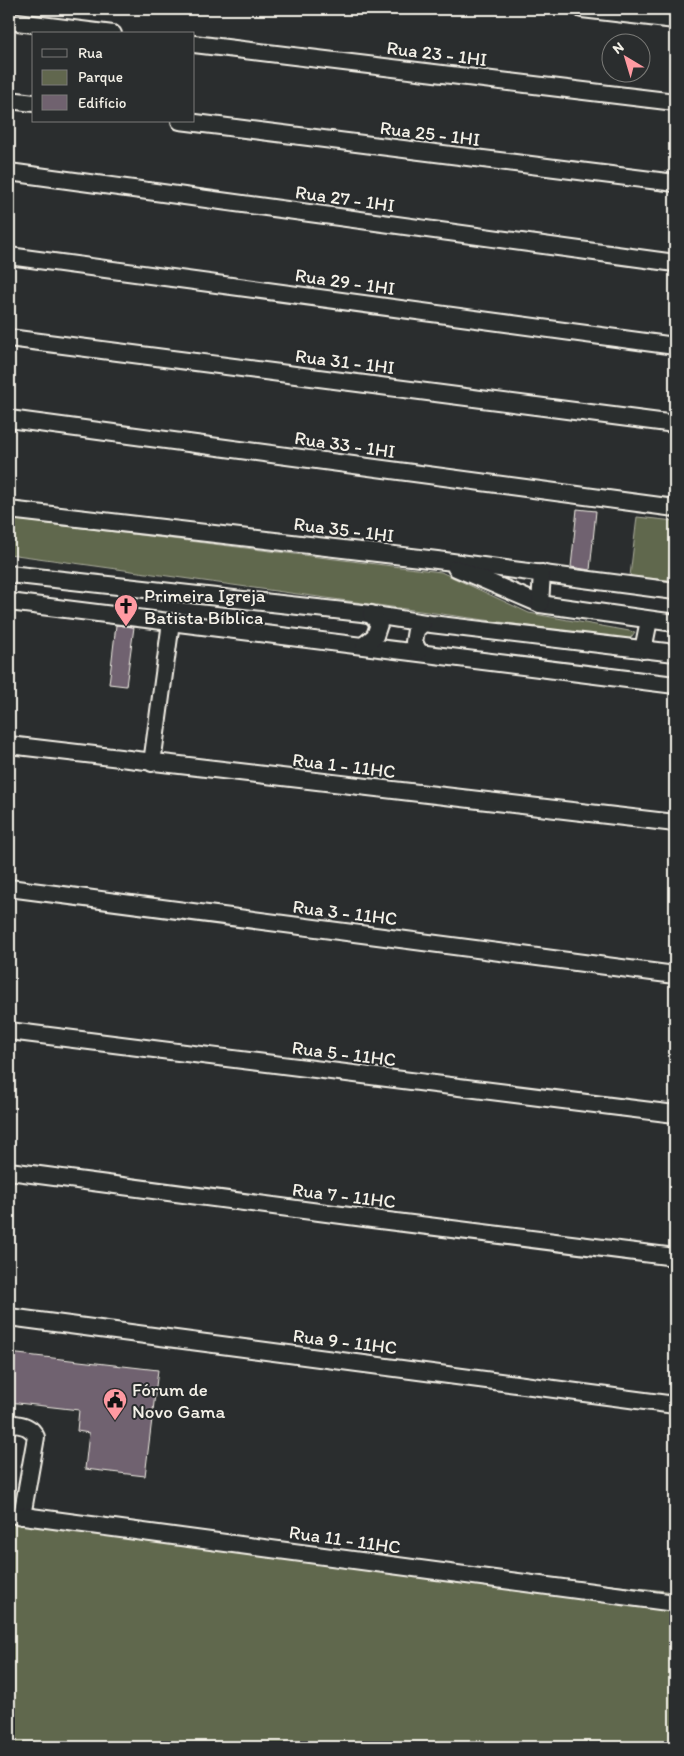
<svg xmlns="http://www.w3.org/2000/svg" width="684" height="1756" font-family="Itim,sans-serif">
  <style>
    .green { fill: #61674e; stroke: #aaac9b }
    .building { fill: #70626f; stroke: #f4f1e8 }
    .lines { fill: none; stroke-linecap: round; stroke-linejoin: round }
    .minor-casing { stroke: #f4f1e8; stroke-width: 20 }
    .minor { stroke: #2a2d2e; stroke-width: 16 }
    .labels { text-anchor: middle; stroke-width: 4; stroke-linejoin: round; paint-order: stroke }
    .street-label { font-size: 19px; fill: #f4f1e8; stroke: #2a2d2e }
    .poi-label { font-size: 19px; fill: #f4f1e8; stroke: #2a2d2e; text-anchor: start }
  </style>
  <rect width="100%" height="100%" fill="#2a2d2e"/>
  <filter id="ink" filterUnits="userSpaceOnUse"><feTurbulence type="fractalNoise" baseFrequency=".02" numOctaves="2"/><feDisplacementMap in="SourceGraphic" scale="10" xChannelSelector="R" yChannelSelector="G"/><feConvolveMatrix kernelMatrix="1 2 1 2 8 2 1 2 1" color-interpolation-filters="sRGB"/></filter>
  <g filter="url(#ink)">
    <g class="green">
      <polygon points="637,517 675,521 668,580 630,576"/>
      <polygon points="9,519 441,572 529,613 635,632 629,640 9,554"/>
      <polygon points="9,1520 675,1592 675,1747 9,1747"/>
    </g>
    <g class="building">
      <polygon points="577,509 596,511 590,570 571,567"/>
      <polygon points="116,625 134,627 126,686 109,684"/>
      <polygon points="9,1353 158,1370 145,1476 85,1469 89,1433 77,1431 79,1410 9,1402"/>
    </g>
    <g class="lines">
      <g class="minor-casing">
        <g id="minor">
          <polyline points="582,9 675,20"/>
          <polyline points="9,21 113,34"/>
          <polyline points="194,44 675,102"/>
          <polyline points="9,100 34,103"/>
          <polyline points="180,121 675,183"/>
          <polyline points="9,172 675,263"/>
          <polyline points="9,256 675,346"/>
          <polyline points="9,338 675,424"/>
          <polyline points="9,419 675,508"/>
          <polyline points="9,510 437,560 675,591"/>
          <polyline points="456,568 540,604 675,623"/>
          <polyline points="9,574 362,613 431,624 675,653"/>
          <path d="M9 602C231 629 453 657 675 685"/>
          <polyline points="540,604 542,573"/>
          <polyline points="364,645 375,636 379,624 371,614"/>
          <polyline points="643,650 649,620"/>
          <polyline points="419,652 414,642 416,630 423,623"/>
          <polyline points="9,745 675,823"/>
          <polyline points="152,763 171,622"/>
          <polyline points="9,888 675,975"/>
          <polyline points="9,1031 675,1114"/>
          <polyline points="9,1171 372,1219 675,1257"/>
          <polyline points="9,1317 675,1405"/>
          <path d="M9 1423C20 1425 31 1425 36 1437L22 1516"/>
          <polyline points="9,1514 675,1603"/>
        </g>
      </g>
      <use href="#minor" class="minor"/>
    </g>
  </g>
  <defs>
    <g id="church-pin" transform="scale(1.25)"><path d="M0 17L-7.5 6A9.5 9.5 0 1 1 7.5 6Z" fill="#ff9aa2" stroke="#2a2d2e"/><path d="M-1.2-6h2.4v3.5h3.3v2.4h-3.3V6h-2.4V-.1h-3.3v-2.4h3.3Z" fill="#111"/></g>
    <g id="civic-pin" transform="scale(1.25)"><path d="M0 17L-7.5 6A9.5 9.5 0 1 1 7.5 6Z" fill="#ff9aa2" stroke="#2a2d2e"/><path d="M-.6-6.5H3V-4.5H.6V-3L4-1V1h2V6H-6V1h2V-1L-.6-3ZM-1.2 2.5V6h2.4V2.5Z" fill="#111"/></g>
  </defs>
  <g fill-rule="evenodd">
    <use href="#church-pin" x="126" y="606"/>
    <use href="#civic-pin" x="115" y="1400"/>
  </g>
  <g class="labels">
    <g class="street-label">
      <text transform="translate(437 53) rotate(7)" y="7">Rua 23 - 1HI</text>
      <text transform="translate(430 133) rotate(7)" y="7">Rua 25 - 1HI</text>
      <text transform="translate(345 198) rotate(8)" y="7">Rua 27 - 1HI</text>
      <text transform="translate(345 281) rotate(8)" y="7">Rua 29 - 1HI</text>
      <text transform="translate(345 361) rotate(7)" y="7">Rua 31 - 1HI</text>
      <text transform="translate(345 444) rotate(8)" y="7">Rua 33 - 1HI</text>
      <text transform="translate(344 529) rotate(7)" y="7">Rua 35 - 1HI</text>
      <text transform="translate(344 765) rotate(7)" y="7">Rua 1 - 11HC</text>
      <text transform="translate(345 912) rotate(7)" y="7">Rua 3 - 11HC</text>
      <text transform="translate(344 1053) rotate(7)" y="7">Rua 5 - 11HC</text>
      <text transform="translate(344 1195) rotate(7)" y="7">Rua 7 - 11HC</text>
      <text transform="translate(345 1341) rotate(7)" y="7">Rua 9 - 11HC</text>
      <text transform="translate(345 1539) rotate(8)" y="7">Rua 11 - 11HC</text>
    </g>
    <g class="poi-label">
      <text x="144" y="602">Primeira Igreja<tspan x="144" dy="22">Batista Bíblica</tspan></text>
      <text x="132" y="1396">Fórum de<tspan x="132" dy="22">Novo Gama</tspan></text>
    </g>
  </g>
  <rect width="684" height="1756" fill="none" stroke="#2a2d2e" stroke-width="30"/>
  <rect x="15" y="15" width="654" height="1726" fill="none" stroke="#f4f1e8" stroke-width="2" filter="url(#ink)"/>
  <rect x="32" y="32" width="162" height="90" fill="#2a2d2e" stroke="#7b7b78"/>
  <rect x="42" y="49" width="25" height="8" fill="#2a2d2e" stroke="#7b7b78"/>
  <text x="78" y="58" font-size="15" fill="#f4f1e8">Rua</text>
  <rect x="42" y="70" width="25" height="15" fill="#61674e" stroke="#7b7b78"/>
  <text x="78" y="82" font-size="15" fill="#f4f1e8">Parque</text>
  <rect x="42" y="95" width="25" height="15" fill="#70626f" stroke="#7b7b78"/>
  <text x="78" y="108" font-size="15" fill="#f4f1e8">Edifício</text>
  <g transform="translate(626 58) rotate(322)"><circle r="24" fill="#2a2d2e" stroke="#7b7b78"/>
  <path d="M0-4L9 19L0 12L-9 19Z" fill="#ff9aa2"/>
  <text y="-8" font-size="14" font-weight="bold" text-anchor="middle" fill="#f4f1e8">N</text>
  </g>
</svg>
